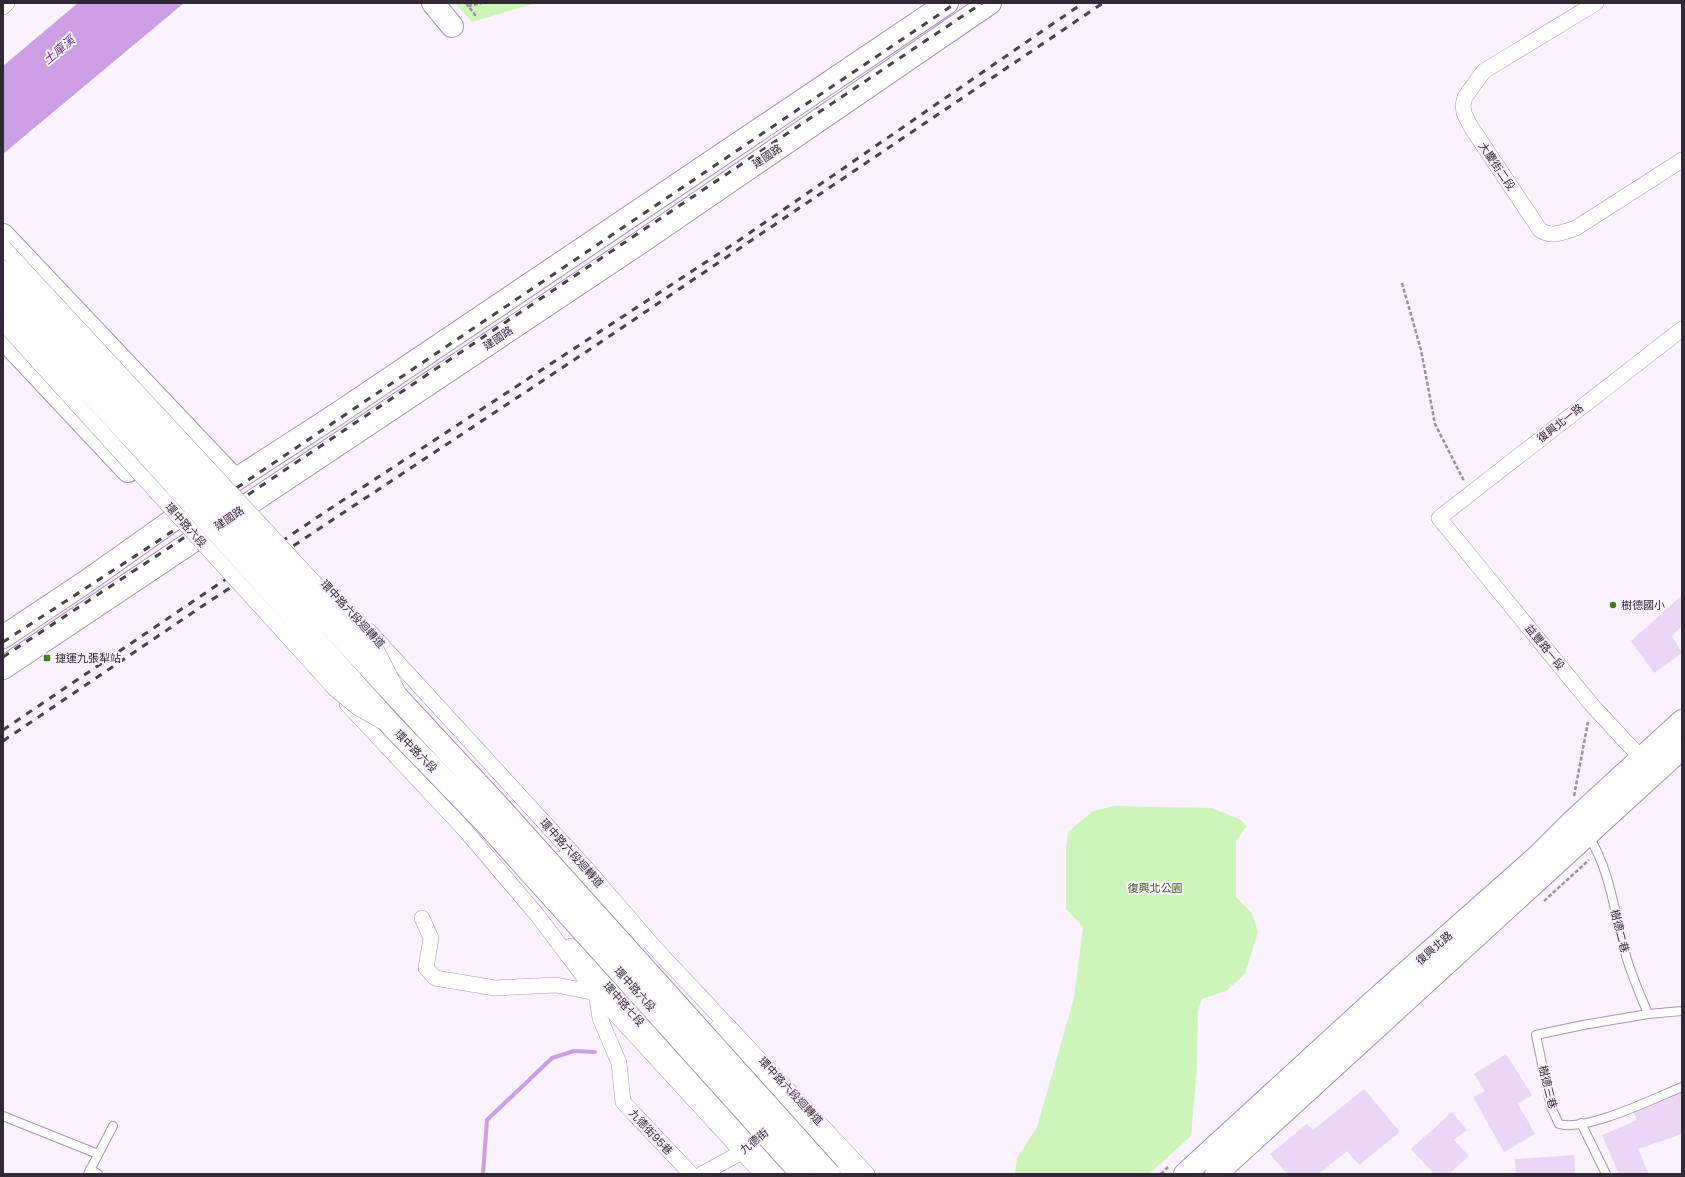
<svg xmlns="http://www.w3.org/2000/svg" width="1685" height="1177" font-family="Poppins,'Noto Sans TC',sans-serif">
  <style>
    .green { fill: #cdf5ba }
    .water { fill: #cb9fe4 }
    .lines { fill: none; stroke-linecap: round; stroke-linejoin: round }
    .stream { stroke: #cb9fe4; stroke-width: 4 }
    .building { fill: #ead7f5 }
    .lane-casing { stroke: #a795b1; stroke-width: 10 }
    .street-casing { stroke: #a795b1; stroke-width: 16 }
    .secondary-casing { stroke: #a795b1; stroke-width: 24 }
    .path { stroke: #99929d; stroke-width: 2.5; stroke-dasharray: 4 2; stroke-linecap: butt }
    .lane { stroke: #fff; stroke-width: 8 }
    .street { stroke: #fff; stroke-width: 15 }
    .secondary { stroke: #fff; stroke-width: 22 }
    .rail { stroke: #4a434e; stroke-width: 3; stroke-dasharray: 7 7; stroke-linecap: butt }
    .street-bridge-casing { stroke: #a795b1; stroke-width: 16; stroke-linecap: butt }
    .secondary-bridge-casing { stroke: #a795b1; stroke-width: 24; stroke-linecap: butt }
    .street-bridge { stroke: #fff; stroke-width: 15 }
    .secondary-bridge { stroke: #fff; stroke-width: 22 }
    .poi-dot { fill: #437f1a; stroke: #faf2fe; stroke-width: 1.5 }
    .labels { text-anchor: middle; stroke-width: 4; stroke-linejoin: round; paint-order: stroke }
    .street-label { font-size: 11px; fill: #312a35; stroke: #faf2fe }
    .poi-label { font-size: 11px; fill: #312a35; stroke: #faf2fe; text-anchor: start }
    .park-label { font-size: 11px; fill: #36601c; stroke: #faf2fe }
    .water-label { font-size: 12px; font-style: italic; fill: #622d7d; stroke: #faf2fe }
  </style>
  <rect width="100%" height="100%" fill="#faf2fe"/>
  <g class="green">
    <polygon points="455,3 536,3 472,22"/>
    <polygon points="1115,806 1212,808 1241,820 1247,826 1236,841 1236,897 1252,913 1258,932 1245,974 1226,991 1202,999 1198,1011 1197,1068 1191,1136 1149,1174 1015,1174 1017,1158 1037,1127 1074,998 1083,927 1066,909 1066,847 1068,832 1093,811"/>
  </g>
  <polygon class="water" points="78,3 184,3 3,154 3,66"/>
  <g class="lines">
    <polyline class="stream" points="483,1174 487,1120 552,1058 574,1051 595,1052"/>
  </g>
  <g class="building">
    <polygon points="1682,595 1682,626 1672,636 1682,653 1654,673 1631,641"/>
    <polygon points="1506,1054 1532,1095 1518,1104 1535,1134 1504,1152 1473,1097 1485,1091 1474,1074"/>
    <polygon points="1364,1089 1400,1132 1359,1165 1347,1151 1319,1174 1287,1174 1270,1154 1307,1124 1313,1130"/>
    <polygon points="1682,1093 1682,1134 1638,1149 1649,1174 1619,1174 1602,1135 1637,1120 1634,1113"/>
    <polygon points="1452,1112 1467,1130 1454,1140 1469,1156 1449,1174 1434,1174 1411,1149"/>
    <polygon points="1574,1155 1575,1174 1516,1174 1515,1159"/>
  </g>
  <g class="lines">
    <g class="lane-casing">
      <g id="lane">
        <path d="M1588 835C1610 870 1614 910 1624 948 1629 971 1640 993 1648 1014L1682 1011"/>
        <path d="M1648 1014 1583 1025 1536 1035 1551 1107 1559 1124C1586 1132 1655 1098 1682 1087"/>
        <polyline points="3,1116 98,1154"/>
        <polyline points="1581,1123 1606,1174"/>
        <polyline points="90,1169 98,1174"/>
        <polyline points="88,1174 113,1126"/>
      </g>
    </g>
    <g class="street-casing">
      <g id="street">
        <path d="M1596 3 1484 71 1465 97 1463 105 1464 113 1471 127 1540 230C1551 238 1564 232 1576 228L1682 160"/>
        <polyline points="3,7 7,3"/>
        <polyline points="369,631 586,868 655,948 867,1174"/>
        <polyline points="347,704 465,830 538,916 596,993 762,1174"/>
        <polyline points="1646,766 1641,758 1591,704 1439,518 1682,329"/>
        <polyline points="560,859 638,943"/>
        <polyline points="422,918 431,938 426,968 435,978 495,988 556,985 596,993 598,991"/>
        <polyline points="571,946 778,1174"/>
        <polyline points="596,993 600,1018 619,1063 623,1102 691,1174"/>
        <polyline points="717,1028 852,1174"/>
        <polyline points="702,1174 742,1152 749,1146"/>
      </g>
    </g>
    <g class="secondary-casing">
      <g id="secondary">
        <polyline points="433,3 452,26"/>
        <polyline points="3,235 235,480"/>
        <polyline points="3,338 128,471"/>
        <polyline points="3,637 87,581 173,520 334,416 947,3"/>
        <polyline points="3,668 641,242 990,3"/>
        <polyline points="1185,1174 1375,1000 1538,856 1574,820 1682,721"/>
        <polyline points="1216,1174 1682,748"/>
      </g>
    </g>
    <g class="path">
      <polyline points="466,3 476,16"/>
      <polyline points="468,6 482,3"/>
      <polyline points="1402,283 1421,350 1435,424 1464,481"/>
      <polyline points="1574,796 1588,722"/>
      <polyline points="1544,901 1589,860"/>
      <polyline points="1161,1174 1168,1167"/>
    </g>
    <use href="#lane" class="lane"/>
    <use href="#street" class="street"/>
    <use href="#secondary" class="secondary"/>
    <g class="rail">
      <polyline points="3,642 149,547 956,3"/>
      <polyline points="3,657 155,557 982,3"/>
      <polyline points="3,730 325,512 738,241 1083,3"/>
      <polyline points="3,741 201,607 586,352 1103,3"/>
    </g>
    <g class="street-bridge-casing">
      <g id="street-bridge">
        <polyline points="3,247 376,649 397,690"/>
        <polyline points="3,323 335,689 358,708 383,722"/>
      </g>
    </g>
    <g class="secondary-bridge-casing">
      <g id="secondary-bridge">
        <polyline points="3,272 500,808 829,1174"/>
        <polyline points="3,298 143,449 394,728 486,823 802,1174"/>
      </g>
    </g>
    <use href="#street-bridge" class="street-bridge"/>
    <use href="#secondary-bridge" class="secondary-bridge"/>
  </g>
  <g class="poi-dot">
    <circle cx="1613" cy="605" r="4"/>
    <rect x="43" y="654" width="8" height="8" rx="2"/>
  </g>
  <g class="labels">
    <g class="street-label">
      <text transform="translate(767 156) rotate(-34)" y="4">建國路</text>
      <text transform="translate(1497 166) rotate(56)" y="4">大慶街二段</text>
      <text transform="translate(498 338) rotate(-34)" y="4">建國路</text>
      <text transform="translate(1560 423) rotate(-38)" y="4">復興北一路</text>
      <text transform="translate(229 518) rotate(-34)" y="4">建國路</text>
      <text transform="translate(186 525) rotate(48)" y="4">環中路六段</text>
      <text transform="translate(353 614) rotate(47)" y="4">環中路六段迴轉道</text>
      <text transform="translate(1545 647) rotate(51)" y="4">益豐路一段</text>
      <text transform="translate(416 751) rotate(45)" y="4">環中路六段</text>
      <text transform="translate(572 853) rotate(48)" y="4">環中路六段迴轉道</text>
      <text transform="translate(1620 931) rotate(76)" y="4">樹德二巷</text>
      <text transform="translate(1434 948) rotate(-41)" y="4">復興北路</text>
      <text transform="translate(635 989) rotate(48)" y="4">環中路六段</text>
      <text transform="translate(624 1004) rotate(48)" y="4">環中路七段</text>
      <text transform="translate(1548 1087) rotate(76)" y="4">樹德三巷</text>
      <text transform="translate(791 1091) rotate(47)" y="4">環中路六段迴轉道</text>
      <text transform="translate(651 1132) rotate(47)" y="4">九德街95巷</text>
      <text transform="translate(754 1141) rotate(-39)" y="4">九德街</text>
    </g>
    <g class="poi-label">
      <text x="1621" y="609">樹德國小</text>
      <text x="55" y="662">捷運九張犁站</text>
    </g>
    <g class="park-label">
      <text x="1155" y="892">復興北公園</text>
    </g>
    <g class="water-label">
      <text transform="translate(59 50) rotate(-40)" y="4">土庫溪</text>
    </g>
  </g>
  <rect width="1685" height="1177" fill="none" stroke="#312a35" stroke-width="8"/>
</svg>
